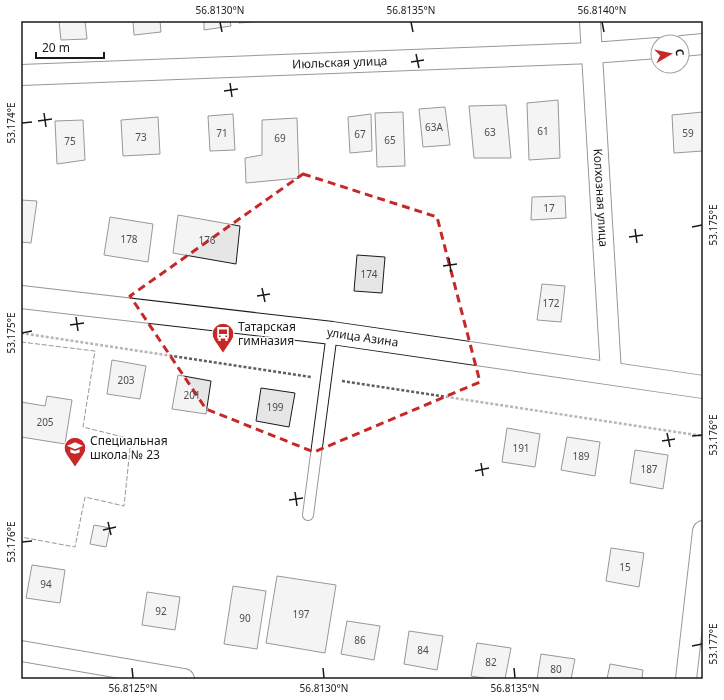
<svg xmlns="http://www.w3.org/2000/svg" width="724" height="700" font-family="'Noto Sans',sans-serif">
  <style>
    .building { fill: #e6e6e6; stroke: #1a1a1a }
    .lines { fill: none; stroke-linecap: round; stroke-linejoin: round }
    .service-casing { stroke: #1a1a1a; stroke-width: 12 }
    .minor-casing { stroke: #1a1a1a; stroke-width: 22 }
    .primary-casing { stroke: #1a1a1a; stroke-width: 24 }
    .path { stroke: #5f5f5f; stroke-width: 2.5; stroke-dasharray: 3 2; stroke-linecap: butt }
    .service { stroke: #fff; stroke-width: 10 }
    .minor { stroke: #fff; stroke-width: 20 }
    .primary { stroke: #fff; stroke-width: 22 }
    .fence { stroke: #1a1a1a; stroke-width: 1; stroke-dasharray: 5 2; stroke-linecap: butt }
    .marked { fill: none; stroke: #c62828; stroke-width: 3; stroke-dasharray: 8 5; stroke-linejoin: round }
    .ticks { fill: none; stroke: #1a1a1a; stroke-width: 1.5 }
    .labels { text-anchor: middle; stroke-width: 3; stroke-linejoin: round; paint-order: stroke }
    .number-label { font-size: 10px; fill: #4d4d4d }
    .street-label { font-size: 12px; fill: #1a1a1a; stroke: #fff }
    .poi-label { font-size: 12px; fill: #1a1a1a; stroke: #fff; text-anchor: start }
    .neatline { fill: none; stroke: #1a1a1a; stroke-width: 1.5 }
    .ticks-label { font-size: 10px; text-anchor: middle; fill: #1a1a1a }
  </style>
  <rect width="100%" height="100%" fill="#fff"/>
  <g class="building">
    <polygon points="59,21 85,21 87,39 61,40"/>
    <polygon points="133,21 160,21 161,32 134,35"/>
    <polygon points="204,21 230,21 231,26 204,30"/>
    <polygon points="239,21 265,21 239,23"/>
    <polygon points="558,100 560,158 529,160 527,103"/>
    <polygon points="506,105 511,158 474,158 469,106"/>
    <polygon points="445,107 450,145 423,147 419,109"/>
    <polygon points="403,112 405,166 377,167 375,113"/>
    <polygon points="703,112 703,151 674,153 672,115"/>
    <polygon points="233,114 235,150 210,151 208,116"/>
    <polygon points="371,114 372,151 350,153 348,117"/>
    <polygon points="158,117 160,154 123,156 121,120"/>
    <polygon points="297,118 299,178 246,183 245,158 262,155 262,120"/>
    <polygon points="83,120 85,160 57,164 55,121"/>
    <polygon points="565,196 566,218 531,220 532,197"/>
    <polygon points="21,200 37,201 31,243 21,242"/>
    <polygon points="178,215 240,226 236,264 173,253"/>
    <polygon points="110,217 153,224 148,262 104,255"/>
    <polygon points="357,255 385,257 382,293 354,291"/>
    <polygon points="542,284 565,286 561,322 537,320"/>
    <polygon points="112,360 146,366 140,399 107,394"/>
    <polygon points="178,375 211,381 206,414 172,409"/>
    <polygon points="261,388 295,393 289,427 256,421"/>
    <polygon points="47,396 72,400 65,444 21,437 21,402 45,406"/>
    <polygon points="507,428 540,434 535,467 502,462"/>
    <polygon points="567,437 600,442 595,476 561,470"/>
    <polygon points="635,450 668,455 663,489 630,483"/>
    <polygon points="94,525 110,528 106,547 90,544"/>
    <polygon points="611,548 644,553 639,587 606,581"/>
    <polygon points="32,565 65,570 60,603 26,598"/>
    <polygon points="277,576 336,585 325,653 266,643"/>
    <polygon points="233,586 266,591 257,649 224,644"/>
    <polygon points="147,592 180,597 175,630 142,625"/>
    <polygon points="347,621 380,626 374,660 341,654"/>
    <polygon points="409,631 443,636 437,670 404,664"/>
    <polygon points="477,643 511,648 505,679 489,679 471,676"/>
    <polygon points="541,654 575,659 571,679 537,679"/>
    <polygon points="610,664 643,670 642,679 607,679"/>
  </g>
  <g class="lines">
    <g class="service-casing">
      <polyline id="service" points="308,515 332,333"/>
    </g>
    <g class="minor-casing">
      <g id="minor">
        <path id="s1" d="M590 21 611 373"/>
        <polyline points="682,46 703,44"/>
        <path id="s2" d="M21 75 592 53 658 48"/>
        <polyline points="21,651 184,679"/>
        <polyline points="686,679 703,531"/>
      </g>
    </g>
    <g class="primary-casing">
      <g id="primary">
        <path id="s3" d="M21 297 332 333 703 387"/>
      </g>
    </g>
    <g class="path">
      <polyline points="21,333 311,377"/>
      <polyline points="342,381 703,436"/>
    </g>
    <use href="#service" class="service"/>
    <use href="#minor" class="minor"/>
    <use href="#primary" class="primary"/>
    <polyline class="fence" points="21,342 95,351 83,427 131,439 124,506 85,497 75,547 21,537"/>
  </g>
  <path d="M0 0H724V700H0ZM303 174 437 217 480 382 314 452 206 409 130 296Z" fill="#fff" fill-opacity=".55" fill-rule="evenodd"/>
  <path class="marked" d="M303 174 437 217 480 382 314 452 206 409 130 296Z"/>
  <path class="ticks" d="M220 22 222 32M411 22 413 32M602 22 604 32M416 54 419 68M411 62 424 60M230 83 232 97M224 91 238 89M44 113 46 127M38 121 52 119M22 123 32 122M692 227 702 225M635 229 637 243M629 237 643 235M449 258 451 272M443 266 457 264M262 288 265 302M257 296 270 294M76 317 78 331M70 325 84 323M22 333 32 331M667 433 670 447M692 436 702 435M662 441 675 439M481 463 483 476M475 471 489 468M295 492 297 506M289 500 303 498M108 522 111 535M103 530 116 527M22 542 32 541M692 646 702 644M132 668 133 678M323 668 324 678M514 668 515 678"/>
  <defs>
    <g id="bus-pin" transform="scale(1.15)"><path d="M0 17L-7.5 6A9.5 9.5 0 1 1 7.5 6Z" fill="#c62828" stroke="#fff"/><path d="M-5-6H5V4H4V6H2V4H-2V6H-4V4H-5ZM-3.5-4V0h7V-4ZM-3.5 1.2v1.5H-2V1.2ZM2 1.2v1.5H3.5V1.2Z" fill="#fff"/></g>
    <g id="school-pin" transform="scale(1.15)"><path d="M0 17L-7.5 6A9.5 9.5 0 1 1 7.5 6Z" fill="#c62828" stroke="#fff"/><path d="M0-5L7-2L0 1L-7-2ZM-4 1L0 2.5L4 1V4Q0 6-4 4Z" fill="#fff"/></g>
  </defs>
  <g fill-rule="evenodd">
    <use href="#bus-pin" x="223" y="334"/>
    <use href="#school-pin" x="75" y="448"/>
  </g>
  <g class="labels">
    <g class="number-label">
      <text x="434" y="131">63А</text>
      <text x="543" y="135">61</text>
      <text x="490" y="136">63</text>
      <text x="222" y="137">71</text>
      <text x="688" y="137">59</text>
      <text x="360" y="138">67</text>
      <text x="141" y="141">73</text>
      <text x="280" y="142">69</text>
      <text x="390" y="144">65</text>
      <text x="70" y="145">75</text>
      <text x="549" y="212">17</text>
      <text x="129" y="243">178</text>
      <text x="207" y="244">176</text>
      <text x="369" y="278">174</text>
      <text x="551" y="307">172</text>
      <text x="126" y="384">203</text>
      <text x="192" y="399">201</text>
      <text x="275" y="411">199</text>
      <text x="45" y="426">205</text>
      <text x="521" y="452">191</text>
      <text x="581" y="460">189</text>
      <text x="649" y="473">187</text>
      <text x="625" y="571">15</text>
      <text x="46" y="588">94</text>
      <text x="161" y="615">92</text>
      <text x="301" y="618">197</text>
      <text x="245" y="622">90</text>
      <text x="360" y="644">86</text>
      <text x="423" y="654">84</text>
      <text x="491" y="666">82</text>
      <text x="556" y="673">80</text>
    </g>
    <g class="street-label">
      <text dy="4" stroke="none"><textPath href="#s2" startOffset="319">Июльская улица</textPath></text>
      <text dy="4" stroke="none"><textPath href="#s1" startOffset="177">Колхозная улица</textPath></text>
      <text dy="4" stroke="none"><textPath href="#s3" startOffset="344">улица Азина</textPath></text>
    </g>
    <g class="poi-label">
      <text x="238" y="331">Татарская<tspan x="238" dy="14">гимназия</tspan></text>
      <text x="90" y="445">Специальная<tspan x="90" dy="14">школа № 23</tspan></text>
    </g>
  </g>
  <rect width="724" height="700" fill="none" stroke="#ffffff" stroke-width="44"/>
  <g transform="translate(670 54) rotate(81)"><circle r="19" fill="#ffffff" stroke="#a3a3a3"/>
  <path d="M0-3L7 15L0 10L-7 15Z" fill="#c62828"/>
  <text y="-6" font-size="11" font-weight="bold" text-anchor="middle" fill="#1a1a1a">С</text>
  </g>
  <path d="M36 52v6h68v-6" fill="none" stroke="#1a1a1a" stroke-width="2"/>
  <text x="42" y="52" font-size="12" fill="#1a1a1a" stroke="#ffffff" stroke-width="3" paint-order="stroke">20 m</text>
  <rect x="22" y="22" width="680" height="656" class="neatline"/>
  <g class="ticks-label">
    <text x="220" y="14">56.8130°N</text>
    <text x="411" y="14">56.8135°N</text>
    <text x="602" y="14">56.8140°N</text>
    <text transform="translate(11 123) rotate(-90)" y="4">53.174°E</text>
    <text transform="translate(713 225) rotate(-90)" y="4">53.175°E</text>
    <text transform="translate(11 333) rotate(-90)" y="4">53.175°E</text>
    <text transform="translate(713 435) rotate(-90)" y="4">53.176°E</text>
    <text transform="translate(11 542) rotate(-90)" y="4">53.176°E</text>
    <text transform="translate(713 644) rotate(-90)" y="4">53.177°E</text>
    <text x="133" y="692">56.8125°N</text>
    <text x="324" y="692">56.8130°N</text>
    <text x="515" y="692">56.8135°N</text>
  </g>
</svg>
